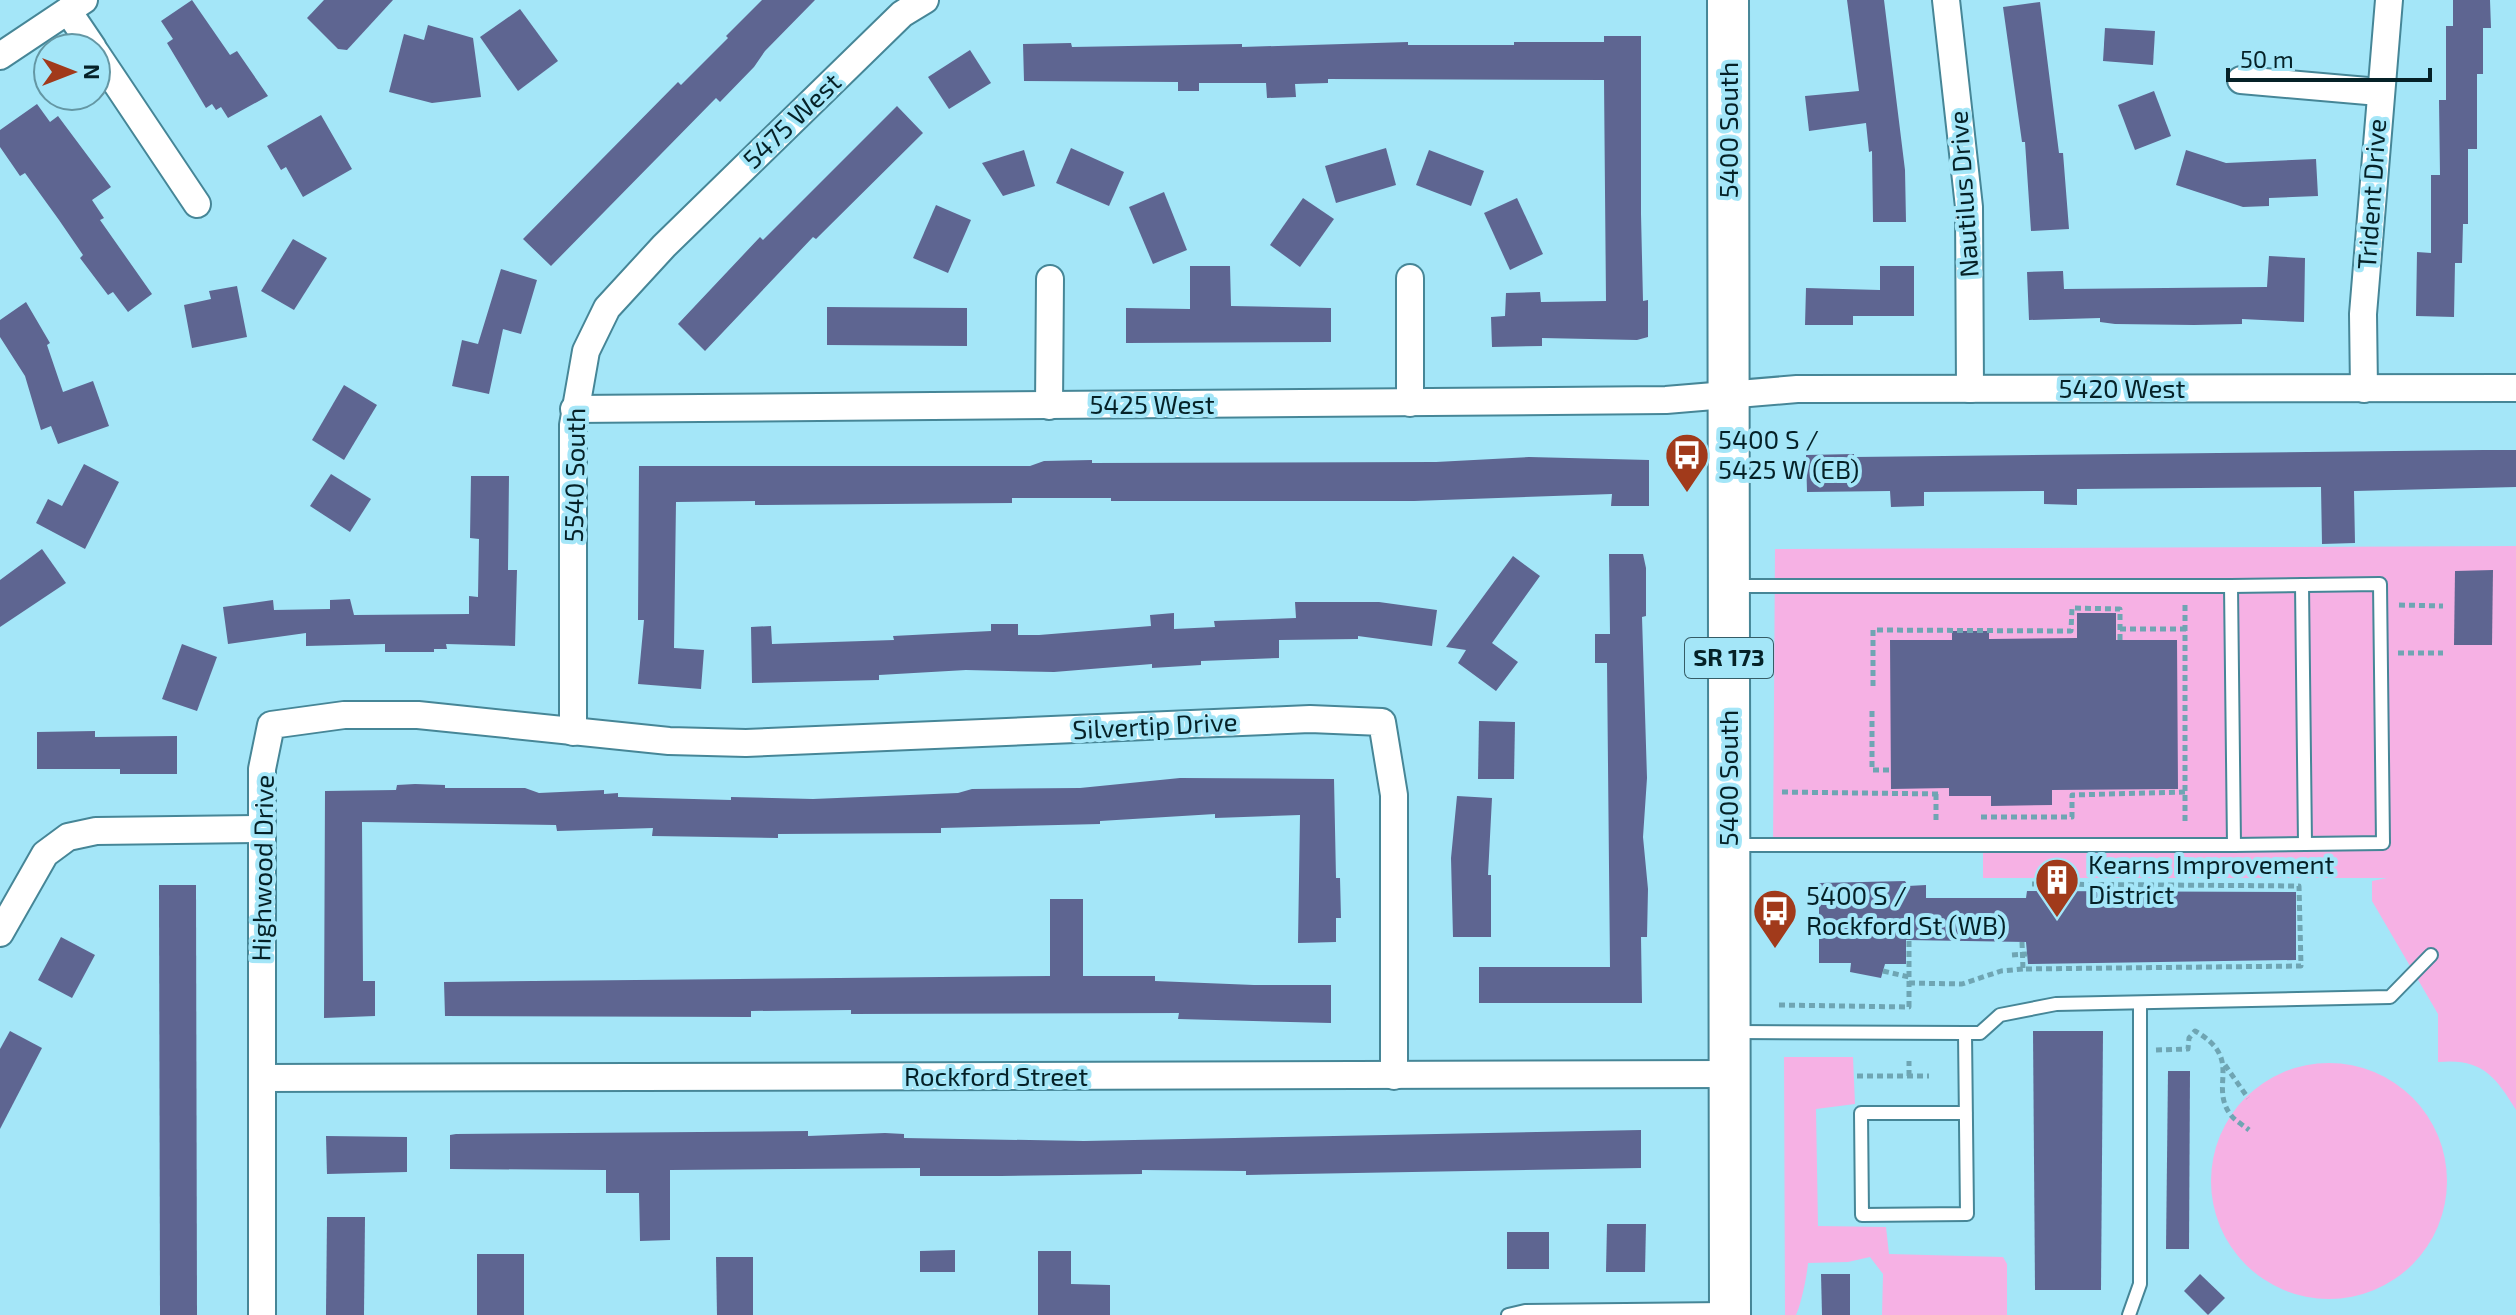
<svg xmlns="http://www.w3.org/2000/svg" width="2516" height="1315" font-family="'Exo 2',sans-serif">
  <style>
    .green { fill: #f6b1e4 }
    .building { fill: #5e6591 }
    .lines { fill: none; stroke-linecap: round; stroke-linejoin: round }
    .service-casing { stroke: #468697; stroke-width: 16 }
    .minor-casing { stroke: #468697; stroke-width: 30 }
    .primary-casing { stroke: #468697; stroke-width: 44 }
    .path { stroke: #6fa5b3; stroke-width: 5; stroke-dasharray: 6 4; stroke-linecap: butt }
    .service { stroke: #fff; stroke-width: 12 }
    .minor { stroke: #fff; stroke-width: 26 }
    .primary { stroke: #fff; stroke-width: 40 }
    .labels { text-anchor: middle; stroke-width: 8; stroke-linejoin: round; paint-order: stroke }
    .shield { fill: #a4e6f8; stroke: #355c66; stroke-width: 2 }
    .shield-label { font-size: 24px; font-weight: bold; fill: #052127 }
    .street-label { font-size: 26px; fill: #052127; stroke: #a4e6f8 }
    .poi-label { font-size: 26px; fill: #052127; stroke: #a4e6f8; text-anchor: start }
  </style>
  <rect width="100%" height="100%" fill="#a4e6f8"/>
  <g class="green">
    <path d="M2516 546V1110C2495 1075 2481 1058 2438 1062V1014L2372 901V881L2387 878H1983V850H1773L1775 549Z"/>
    <path d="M1784 1057H1853L1855 1104 1816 1109 1818 1226 1886 1227 1889 1254 2003 1257 2007 1264V1315H1882L1883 1274 1870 1257 1848 1262 1808 1263C1807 1276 1801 1305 1796 1315H1785Z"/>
    <circle cx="2329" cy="1181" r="118"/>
  </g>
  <g class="building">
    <polygon points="192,0 230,55 237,51 268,96 228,118 221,107 216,110 212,104 206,108 167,43 173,39 161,21"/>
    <polygon points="324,0 393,0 347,50 338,49 307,18"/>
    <polygon points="762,0 815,0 765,51 754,67 720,102 716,98 551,266 523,239 678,82 681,85 728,38 726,36"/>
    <polygon points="1847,0 1884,0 1905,170 1906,222 1873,222 1872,151 1869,152 1866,123 1809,131 1805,96 1859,91"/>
    <polygon points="2453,0 2490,0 2491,28 2483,28 2483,74 2477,74 2477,149 2468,149 2468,224 2463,224 2462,263 2455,263 2454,317 2416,316 2417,252 2431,253 2431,175 2440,175 2439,100 2446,100 2446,26 2453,26"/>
    <polygon points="2040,2 2059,153 2063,153 2069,229 2031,231 2025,142 2022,142 2003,7"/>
    <polygon points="520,9 558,61 518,91 480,37"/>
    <polygon points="428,25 473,38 481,97 432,103 389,92 404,34 424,40"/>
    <polygon points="2105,28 2155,31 2153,65 2103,61"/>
    <polygon points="1604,36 1641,36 1641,214 1643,301 1648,300 1648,337 1637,340 1542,338 1542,346 1492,347 1491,317 1505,316 1506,293 1540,292 1541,302 1606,301 1604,80 1328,79 1328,83 1295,84 1296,97 1267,98 1266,83 1199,83 1199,91 1178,91 1178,82 1024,81 1023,44 1071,43 1072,47 1242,44 1242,47 1408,42 1408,45 1514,45 1514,42 1604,42"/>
    <polygon points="970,50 991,83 949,109 928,77"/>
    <polygon points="2154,91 2171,136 2135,150 2118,105"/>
    <polygon points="37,104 50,122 58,116 111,187 92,200 104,218 100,220 152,294 128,312 113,292 108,295 80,258 83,255 59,220 25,173 20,176 0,147 0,130"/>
    <polygon points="897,106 923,133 816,239 813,237 705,351 678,324 760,237 763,240"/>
    <polygon points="321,115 352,169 303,197 286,167 281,170 267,146"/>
    <polygon points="1071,148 1124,172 1109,206 1056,183"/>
    <polygon points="1386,148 1396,185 1336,203 1325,166"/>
    <polygon points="1024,150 1035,186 1003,196 982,163"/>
    <polygon points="1429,150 1484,171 1471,206 1416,185"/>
    <polygon points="2186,150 2226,163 2316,159 2318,196 2269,198 2269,206 2243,207 2176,185"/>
    <polygon points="1164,192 1187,250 1153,264 1129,207"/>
    <polygon points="1303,198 1334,219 1300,267 1270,245"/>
    <polygon points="1517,198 1543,254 1510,270 1484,213"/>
    <polygon points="936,205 971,220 948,273 913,258"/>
    <polygon points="293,239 327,258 294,310 261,291"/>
    <polygon points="2269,256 2305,258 2304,322 2242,319 2242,324 2194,325 2115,324 2100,322 2100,318 2029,320 2027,272 2063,271 2064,289 2267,287"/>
    <polygon points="1190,266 1230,266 1231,306 1331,308 1331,342 1126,343 1126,308 1190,309"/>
    <polygon points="1880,266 1914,266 1914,316 1853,316 1853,325 1805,325 1806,288 1880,290"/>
    <polygon points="501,269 537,280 521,334 503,329 489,394 452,386 462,340 478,344"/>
    <polygon points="237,286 247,337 192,348 184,305 211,299 209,291"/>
    <polygon points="26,302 50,343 47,345 63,392 93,381 109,426 58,444 51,426 41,430 25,376 0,337 0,320"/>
    <polygon points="827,307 967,308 967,346 827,345"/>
    <polygon points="344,385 377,405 344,460 312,440"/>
    <polygon points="2483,450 2516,450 2516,487 2354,491 2355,543 2322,544 2321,487 2077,489 2077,505 2044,504 2044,491 1924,492 1924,506 1891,507 1890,491 1807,492 1806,455 1854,454 1854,457"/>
    <polygon points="1529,457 1649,460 1649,506 1611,506 1612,494 1414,501 1111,501 1111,498 1012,498 1012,503 755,505 755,501 676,502 674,648 704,650 701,689 638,684 644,620 638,620 639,466 1030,466 1044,461 1092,460 1092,463 1436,462"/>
    <polygon points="84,464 119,482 85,549 36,523 48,499 62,506"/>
    <polygon points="331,474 371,499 350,532 310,506"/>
    <polygon points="471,476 509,476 508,570 517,570 515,646 446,644 447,649 434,649 434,652 385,652 385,644 306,646 306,633 228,644 223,607 273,600 274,610 330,609 330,600 350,599 354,615 469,614 469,596 478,597 479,539 470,538"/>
    <polygon points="42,549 66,583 0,627 0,580"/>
    <polygon points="1609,554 1643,554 1646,568 1646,616 1642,617 1647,778 1643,837 1648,889 1647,937 1641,937 1642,1003 1479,1003 1479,967 1610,967 1607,663 1595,663 1595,634 1610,634"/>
    <polygon points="1513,556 1540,576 1492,643 1518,662 1496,691 1458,663 1466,650 1446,647"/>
    <polygon points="2493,570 2492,645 2454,645 2455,571"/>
    <polygon points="1295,602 1379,602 1437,610 1432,646 1358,636 1358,639 1279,640 1279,658 1201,661 1201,665 1152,668 1152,664 1054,672 966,670 879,675 879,680 752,683 751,627 771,626 772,644 894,640 893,636 991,631 991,624 1018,624 1018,635 1039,635 1151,626 1150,615 1174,613 1174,629 1215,627 1214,621 1296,618"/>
    <polygon points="2077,613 2116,613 2116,640 2177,640 2178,789 2052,790 2052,805 1991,806 1991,796 1949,796 1949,788 1891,789 1890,640 1952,640 1952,631 1989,631 1989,639 2077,638"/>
    <polygon points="182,644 217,657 197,711 162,699"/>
    <polygon points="1479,721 1515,722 1514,779 1478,779"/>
    <polygon points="95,731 95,737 177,736 177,774 120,774 120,769 37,769 37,732"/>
    <polygon points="1180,778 1334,779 1336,878 1340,878 1341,918 1336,918 1336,942 1298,943 1300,815 1215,818 1215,814 1100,821 1100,824 941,828 941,833 778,834 778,838 652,836 653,828 557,831 556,825 362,822 363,981 375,981 375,1016 324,1018 325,791 396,790 397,785 415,784 445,785 445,788 525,788 539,793 604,790 604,794 618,793 618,797 731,800 731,797 813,799 958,793 972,789 1080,788"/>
    <polygon points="1457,796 1492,798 1488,875 1491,875 1491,937 1453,937 1451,858"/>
    <polygon points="1905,881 1908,886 1926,885 1926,898 2026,898 2027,891 2296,892 2296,960 2028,964 2026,942 1906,940 1906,964 1885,964 1881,978 1850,972 1851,963 1819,963 1819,883"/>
    <polygon points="159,885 196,885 197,1315 160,1315"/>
    <polygon points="1050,899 1083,899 1083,976 1155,976 1155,981 1254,985 1331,985 1331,1023 1178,1019 1179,1013 851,1014 851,1010 751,1011 751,1017 445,1016 444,982 1050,976"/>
    <polygon points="61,937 95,955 72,998 38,980"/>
    <polygon points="10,1031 42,1048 0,1129 0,1049"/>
    <polygon points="2033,1031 2103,1031 2101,1290 2035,1290"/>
    <polygon points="2168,1071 2190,1071 2189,1249 2166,1249"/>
    <polygon points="1641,1130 1641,1168 1246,1175 1246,1171 1142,1170 1142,1174 1000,1176 920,1176 920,1168 670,1170 670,1240 640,1241 639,1193 606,1193 606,1170 450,1169 450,1135 456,1134 808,1131 808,1136 885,1133 904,1134 904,1138 1084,1141"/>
    <polygon points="326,1136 407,1137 407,1172 327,1174"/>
    <polygon points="327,1217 365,1217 364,1315 326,1315"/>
    <polygon points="1607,1224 1646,1224 1645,1272 1606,1272"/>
    <rect x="1507" y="1232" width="42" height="37"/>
    <polygon points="955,1250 955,1272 920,1272 920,1251"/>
    <polygon points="1038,1251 1071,1251 1071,1284 1110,1285 1110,1315 1038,1315"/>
    <rect x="477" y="1254" width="47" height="61"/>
    <polygon points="716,1257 753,1257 753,1315 717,1315"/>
    <polygon points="1821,1274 1850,1274 1850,1315 1822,1315"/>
    <polygon points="2200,1274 2225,1298 2208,1315 2184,1291"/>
  </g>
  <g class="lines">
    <g class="service-casing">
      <g id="service">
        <polyline points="2302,585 2305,844"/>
        <polyline points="1732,586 2231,586 2234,845 1734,845"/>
        <polyline points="2231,586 2380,584 2383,843 2234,845"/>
        <polyline points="1737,1032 1965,1033 1967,1214 1862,1215 1861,1113 1966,1113"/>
        <polyline points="1965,1033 1980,1033 2000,1015 2056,1004 2390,997 2431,955"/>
        <polyline points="1508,1315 1525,1311 1726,1309"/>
        <polyline points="2129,1315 2140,1284 2140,1003"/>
      </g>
    </g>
    <g class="minor-casing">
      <g id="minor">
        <polyline points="1946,0 1969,207 1970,389"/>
        <polyline points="68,11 93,48"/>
        <polyline points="96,53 197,204"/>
        <polyline points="0,56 84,0"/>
        <polyline points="2241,80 2379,92"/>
        <polyline points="1410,278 1410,403"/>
        <polyline points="2364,389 2363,314 2389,0"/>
        <polyline points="1049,406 1050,279"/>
        <polyline points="574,409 1666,400 1797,389 2516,388"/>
        <polyline points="573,732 573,425 586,351 607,308 664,246 902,14 925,0"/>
        <polyline points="0,933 45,854 68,837 96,831 261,829"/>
        <polyline points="262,1078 1730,1074"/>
        <polyline points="262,1315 262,769 271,725 344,715 418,715 669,741 746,743 1310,719 1382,722 1394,795 1394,1076"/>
      </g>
    </g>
    <g class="primary-casing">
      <polyline id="primary" points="1728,0 1730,1315"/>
    </g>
    <g class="path">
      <polyline points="2185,605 2185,821"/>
      <polyline points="2399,605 2443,606"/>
      <polyline points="2120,629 2187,629"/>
      <polyline points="2398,653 2443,653"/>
      <polyline points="1873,686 1873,630 2071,631 2072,608 2120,609 2120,640"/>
      <polyline points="1872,711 1872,770 1891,770"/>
      <polyline points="1782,792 1940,794"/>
      <polyline points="1936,794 1936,822"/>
      <polyline points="1981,817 2072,817 2072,795 2185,792"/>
      <polyline points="2022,942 2023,969 2301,966 2299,886 2032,884"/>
      <polyline points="2012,955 2027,954"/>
      <polyline points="1883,971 1909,977"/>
      <polyline points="1909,983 1962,984 2001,971 2023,969"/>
      <polyline points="1779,1005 1909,1007 1909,940"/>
      <path d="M2156 1050 2188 1049 2189 1038 2195 1031C2244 1059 2209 1084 2230 1114 2234 1120 2243 1125 2249 1130"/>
      <polyline points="2225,1065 2248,1098"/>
      <polyline points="1857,1076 1929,1076"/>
      <polyline points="1909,1076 1909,1061"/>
    </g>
    <use href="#service" class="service"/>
    <use href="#minor" class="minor"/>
    <use href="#primary" class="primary"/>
  </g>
  <defs>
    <g id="bus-pin" transform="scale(2.3)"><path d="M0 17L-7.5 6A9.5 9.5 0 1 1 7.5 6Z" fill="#a13a1b" stroke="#a4e6f8"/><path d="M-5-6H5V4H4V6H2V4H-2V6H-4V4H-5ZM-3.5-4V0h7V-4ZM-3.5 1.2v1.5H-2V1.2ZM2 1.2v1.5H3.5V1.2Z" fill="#fff"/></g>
    <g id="building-pin" transform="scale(2.3)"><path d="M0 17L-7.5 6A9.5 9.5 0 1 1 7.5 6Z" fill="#a13a1b" stroke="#a4e6f8"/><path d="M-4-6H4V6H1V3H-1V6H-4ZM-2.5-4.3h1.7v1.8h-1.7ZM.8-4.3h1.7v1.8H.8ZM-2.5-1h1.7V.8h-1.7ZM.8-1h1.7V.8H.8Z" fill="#fff"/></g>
  </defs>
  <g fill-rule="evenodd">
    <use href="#bus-pin" x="1687" y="455"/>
    <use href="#building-pin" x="2057" y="880"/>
    <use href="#bus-pin" x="1775" y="911"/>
  </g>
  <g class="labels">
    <rect class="shield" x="1685" y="638" width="88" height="40" rx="6"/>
    <g class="shield-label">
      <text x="1729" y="666">SR 173</text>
    </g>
    <g class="street-label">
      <text transform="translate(792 121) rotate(-44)" y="9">5475 West</text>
      <text transform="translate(1729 130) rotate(-90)" y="9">5400 South</text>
      <text transform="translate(1964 194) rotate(-94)" y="9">Nautilus Drive</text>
      <text transform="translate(2372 194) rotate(-86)" y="9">Trident Drive</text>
      <text x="2122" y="398">5420 West</text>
      <text x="1152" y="414">5425 West</text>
      <text transform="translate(575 475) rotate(-89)" y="9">5540 South</text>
      <text transform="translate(1155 726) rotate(-3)" y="9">Silvertip Drive</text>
      <text transform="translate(1729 778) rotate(-90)" y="9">5400 South</text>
      <text transform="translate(263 868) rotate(-89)" y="9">Highwood Drive</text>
      <text x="996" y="1086">Rockford Street</text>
    </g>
    <g class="poi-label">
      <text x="1718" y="449">5400 S /<tspan x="1718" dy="30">5425 W (EB)</tspan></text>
      <text x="2088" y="874">Kearns Improvement<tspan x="2088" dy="30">District</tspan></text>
      <text x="1806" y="905">5400 S /<tspan x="1806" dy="30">Rockford St (WB)</tspan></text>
    </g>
  </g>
  <g transform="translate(72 72) rotate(90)"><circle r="38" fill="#a4e6f8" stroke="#6497a4" stroke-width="2"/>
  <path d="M0-6L14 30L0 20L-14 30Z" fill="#a13a1b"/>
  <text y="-12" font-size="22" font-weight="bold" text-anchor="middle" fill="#052127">N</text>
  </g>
  <path d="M2228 68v12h202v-12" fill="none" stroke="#052127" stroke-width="4"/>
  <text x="2240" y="68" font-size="24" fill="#052127" stroke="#a4e6f8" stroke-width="6" paint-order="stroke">50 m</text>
</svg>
